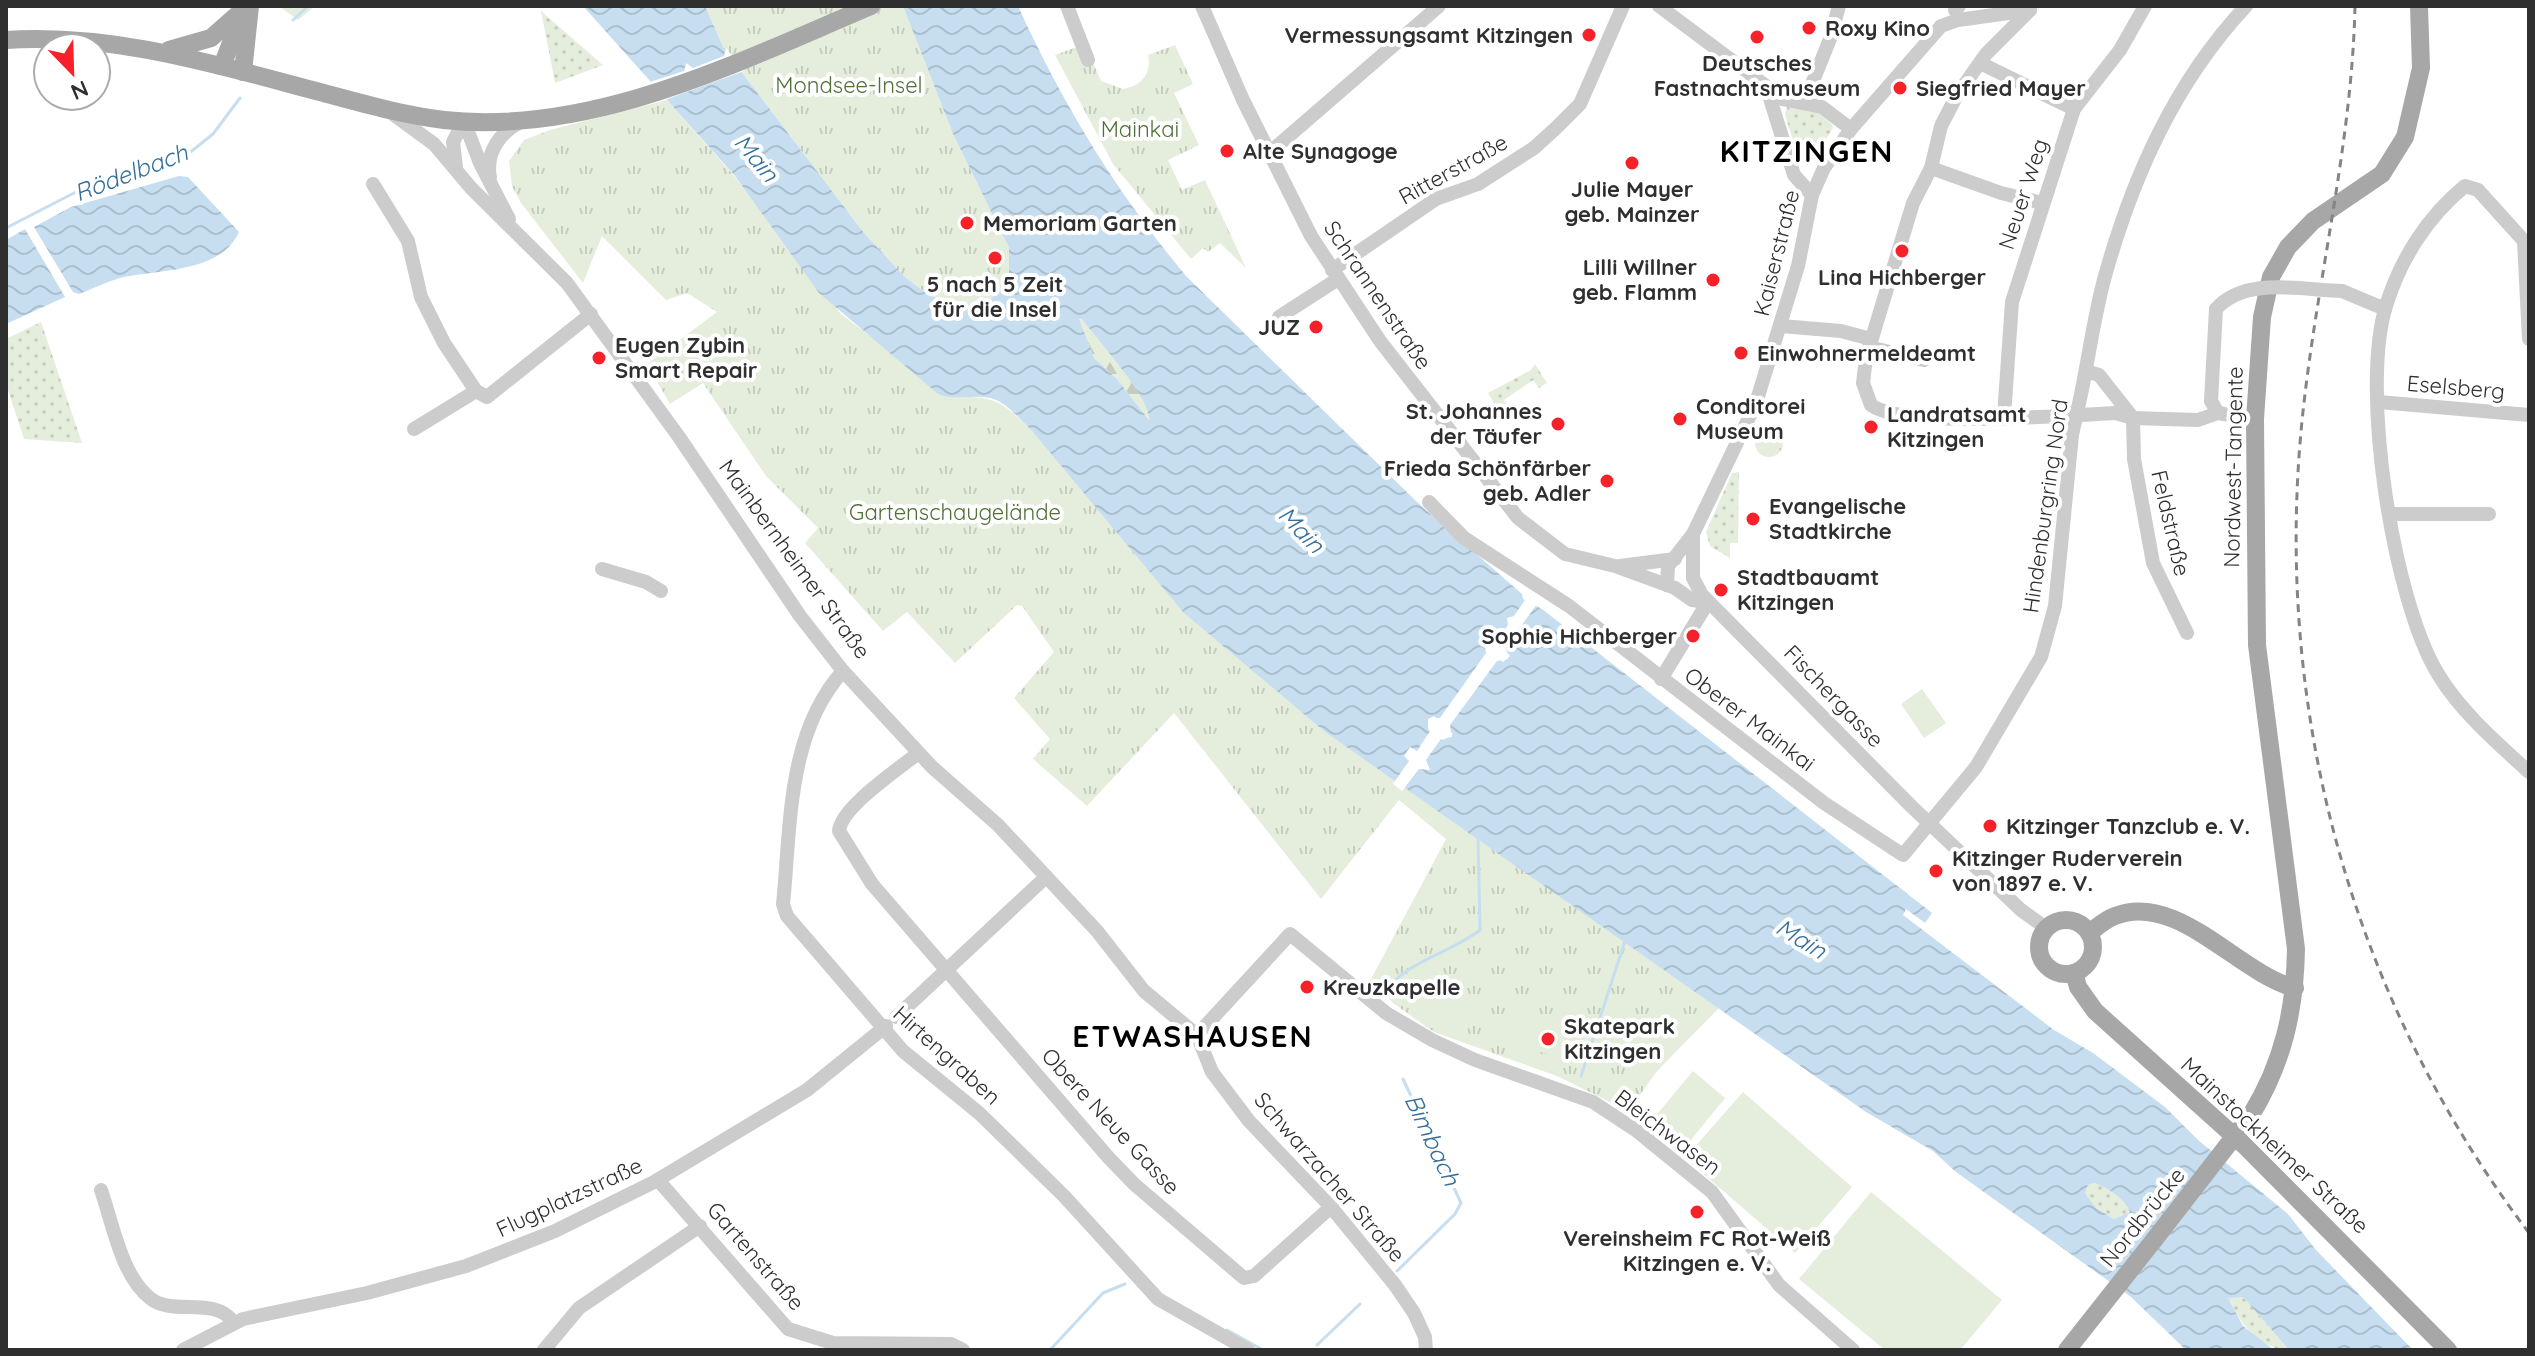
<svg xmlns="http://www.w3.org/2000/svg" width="2535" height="1356" font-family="Quicksand,sans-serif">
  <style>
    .grass { fill: url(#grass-dots) }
    .forest { fill: url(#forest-firs) }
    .park { fill: url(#park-tufts) }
    .pitch { fill: #e5eedc }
    .water { fill: url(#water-waves); fill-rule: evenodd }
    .pier { fill: #fff }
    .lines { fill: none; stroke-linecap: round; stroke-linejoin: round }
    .stream { stroke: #c6def0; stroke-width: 3 }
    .minor { stroke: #ccc; stroke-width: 14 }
    .major { stroke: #a7a7a7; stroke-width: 18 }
    .rail { stroke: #848484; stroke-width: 3; stroke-dasharray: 8 6; stroke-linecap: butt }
    .minor-bridge { stroke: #ccc; stroke-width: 14 }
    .major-bridge { stroke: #a7a7a7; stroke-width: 18 }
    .poi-dot { fill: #f7212a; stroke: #fff; stroke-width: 3 }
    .labels { text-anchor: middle; stroke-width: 8; stroke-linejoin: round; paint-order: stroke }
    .poi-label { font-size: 22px; font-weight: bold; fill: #2f2f2f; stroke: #fff; text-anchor: start }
    .park-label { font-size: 22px; fill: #507038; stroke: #fff }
    .street-label { font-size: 22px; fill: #2f2f2f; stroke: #fff }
    .water-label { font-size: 24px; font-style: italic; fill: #346f9a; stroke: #fff }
    .district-label { font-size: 30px; font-weight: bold; letter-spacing: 2px; fill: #000; stroke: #fff }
  </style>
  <defs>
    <pattern id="grass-dots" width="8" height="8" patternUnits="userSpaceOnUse" patternTransform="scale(2)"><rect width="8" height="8" fill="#e5eedc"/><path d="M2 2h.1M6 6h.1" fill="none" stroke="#c5ccbd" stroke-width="1.8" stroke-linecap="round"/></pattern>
    <pattern id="forest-firs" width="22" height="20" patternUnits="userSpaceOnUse" patternTransform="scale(2)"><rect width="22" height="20" fill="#e5eedc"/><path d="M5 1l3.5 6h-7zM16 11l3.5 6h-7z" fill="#c5ccbd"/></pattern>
    <pattern id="park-tufts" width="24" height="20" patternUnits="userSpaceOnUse" patternTransform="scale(2)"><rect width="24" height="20" fill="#e5eedc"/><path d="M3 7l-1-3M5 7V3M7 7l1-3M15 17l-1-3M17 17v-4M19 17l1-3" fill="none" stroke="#c5ccbd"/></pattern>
    <pattern id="water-waves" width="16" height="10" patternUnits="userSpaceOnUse" patternTransform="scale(2)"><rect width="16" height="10" fill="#c6def0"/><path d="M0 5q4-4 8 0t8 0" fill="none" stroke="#aabfce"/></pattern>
  </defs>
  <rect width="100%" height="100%" fill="#fff"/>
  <g class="grass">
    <polygon points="541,11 603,65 555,83"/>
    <polygon points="1787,107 1817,112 1832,124 1833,128 1816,154 1802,156 1797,153 1785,115"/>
    <polygon points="41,322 82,443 24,439 6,384 6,339"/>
    <polygon points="1535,364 1547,383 1539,388 1533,380 1504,400 1514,416 1509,424 1505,422 1488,393 1531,370"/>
    <polygon points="1739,472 1738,543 1730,543 1730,558 1710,546 1706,532 1732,473"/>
    <path d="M2095 1183C2109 1189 2124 1198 2130 1212L2114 1219 2096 1208 2085 1193 2088 1185Z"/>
    <path d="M2228 1297H2243L2289 1350C2260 1350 2239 1323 2228 1297Z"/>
  </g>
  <path class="forest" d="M1082 319C1096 337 1154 402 1149 420L1117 379 1094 358 1078 320Z"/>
  <g class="park">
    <polygon points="705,6 903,6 953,134 1009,248 1009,273 1001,290 979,310 930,296 905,277 864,233 724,49"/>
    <path d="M1085 44 1101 81 1123 89C1142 86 1152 73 1148 55L1175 45 1193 84 1174 93 1199 145 1168 160 1182 190 1205 180 1246 268 1220 243 1208 252 1203 248 1191 259 1113 164 1055 55Z"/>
    <path d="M667 100 735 177 841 314 888 350 973 397C1001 398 1012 412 1031 430L1185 613 1325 732 1719 1008 1658 1070 1628 1111 1557 1076 1434 1032 1393 1003 1371 979 1446 839 1399 800 1321 899 1174 713 1087 806 1033 759 1050 739 1014 698 1054 652 1022 606 1017 605 955 663 907 612 883 631 805 543 818 528 766 476 703 383 670 404 647 364 717 312 687 293 666 300 602 236 583 283 521 203 512 186 509 161 524 140 550 130Z"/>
    <circle cx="1769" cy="443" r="14"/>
  </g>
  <g class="pitch">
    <polygon points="279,6 315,6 298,20"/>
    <polygon points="885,57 905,103 900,105 881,60"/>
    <polygon points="1922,689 1946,723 1924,738 1901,704"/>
    <polygon points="1443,998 1475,1011 1467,1031 1435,1019"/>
    <polygon points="1557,1015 1586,1040 1582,1062 1519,1047 1509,1032 1512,1023"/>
    <polygon points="1693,1071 1725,1098 1682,1151 1649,1124"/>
    <polygon points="1743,1092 1852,1187 1795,1253 1685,1158"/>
    <polygon points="1871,1192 2002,1300 1960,1350 1885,1350 1799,1279"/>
  </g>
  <g class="water">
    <path d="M583 6H705L724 49 864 233 905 277 930 296 978 310 1001 290 1009 273V248L953 134 903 6H1018C1063 105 1117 193 1186 276L1418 503 1522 594 1523 599 1542 609 1932 913 1925 923 1906 909 1903 915 2054 1030 2093 1053 2165 1107 2198 1140 2288 1214 2316 1250 2413 1350H2289L2243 1297 2228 1298 2243 1326 2274 1350H2186L2131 1297 1956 1172 1933 1151 1866 1112 1325 732 1184 613 1031 430C1019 419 1007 402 990 398 972 394 956 401 938 394L819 293 735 176ZM1079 319H1082C1096 338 1153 401 1149 420L1117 379 1094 358ZM1496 640 1510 656 1503 662 1483 645ZM1434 716 1453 734 1443 740 1428 729V719ZM2095 1183C2109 1189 2124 1198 2130 1212L2114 1219 2096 1208 2085 1193 2088 1185Z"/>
    <path d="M179 176 188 177 239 232C220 274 157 269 120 278 106 282 92 289 79 294L73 292 34 227 71 207Z"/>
    <polygon points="25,229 65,297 6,324 6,240"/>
  </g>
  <g class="pier">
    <polygon points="726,48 744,71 662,101 647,83 684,71 686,63 693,68 724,56"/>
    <polygon points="1527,597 1537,604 1506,647 1508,659 1497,661 1450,725 1452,737 1441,739 1426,760 1430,770 1419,769 1402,791 1393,784 1409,761 1404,756 1410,747 1417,751 1430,731 1428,719 1440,718 1486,653 1484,642 1496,640 1508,625 1507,618 1514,616"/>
  </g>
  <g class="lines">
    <g class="stream">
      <polyline points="293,20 308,6"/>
      <polyline points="6,228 74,193 188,154 213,134 240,98"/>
      <path d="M1385 993C1403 962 1451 953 1480 930L1478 836"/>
      <polyline points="1581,1076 1625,941"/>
      <polyline points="1397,1271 1455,1214 1461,1203 1403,1079"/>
      <polyline points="1227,1330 1263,1350"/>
      <polyline points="1317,1345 1360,1304"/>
      <polyline points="1050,1350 1103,1293 1125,1284"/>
    </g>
    <g class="minor">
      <polyline points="1067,6 1088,60"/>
      <polyline points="1202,6 1243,100 1311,236 1380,341 1518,518 1565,554 1615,566 1675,588 1692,600 1708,602"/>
      <polyline points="1659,6 1766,86 1794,175 1812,195"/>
      <polyline points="1955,10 1959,6"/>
      <path d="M2030 10 1986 54 1957 95 1941 126 1931 168 1913 203 1866 358 1863 383 1871 405C1902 429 2069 415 2115 413L2133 418 2198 420 2218 413 2255 419"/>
      <polyline points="1980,63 2074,109"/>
      <polyline points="1772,97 1822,107 1851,129"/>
      <polyline points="1805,101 1830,39 1839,6"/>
      <polyline points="393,114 434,144 471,188 567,283 679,437 800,616 843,671 932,767 998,825 1097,931 1144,991 1197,1035 1212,1072 1249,1121 1331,1207 1395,1285 1414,1313 1425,1337 1426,1350"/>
      <polyline points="464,121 480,163 509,219"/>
      <polyline points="1268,154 1439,6"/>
      <polyline points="456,167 453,142 464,121"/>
      <polyline points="1931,168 2001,193 2042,203"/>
      <path d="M490 177C485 152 501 131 523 121"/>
      <polyline points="373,184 408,241 421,297 444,343 476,391 487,397 591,314"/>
      <polyline points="1332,270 1436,199 1478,184 1534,148 1557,127 1580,104 1623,6"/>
      <polyline points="2342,291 2385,309"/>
      <polyline points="2216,309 2211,401 2218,413"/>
      <polyline points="1279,317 1338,279"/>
      <polyline points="1781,326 1841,331 1871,339"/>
      <path d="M2529 339 2524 241 2478 190 2465 186C2427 217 2400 260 2386 306 2360 389 2393 600 2438 674 2461 712 2496 742 2529 772"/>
      <polyline points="1869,347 1924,360"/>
      <polyline points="2086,371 2099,375 2133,418 2134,459 2153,563 2187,633"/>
      <polyline points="2379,402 2529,415"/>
      <path d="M2078 408C2088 365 2093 319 2105 276 2133 176 2175 82 2246 6"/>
      <polyline points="2004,416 2012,302 2074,109 2120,50 2145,6"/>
      <polyline points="414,429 476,391"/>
      <polyline points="1429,502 1464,538 1569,606 1824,803 1903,855 1976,767 2041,657 2055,606 2072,435"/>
      <polyline points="2391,514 2489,514"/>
      <polyline points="1693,534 1693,578 1702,595 1911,806 2021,910 2046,928"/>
      <polyline points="1620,566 1675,559"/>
      <polyline points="602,569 646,582 661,591"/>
      <polyline points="1667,585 1668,566 1693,534 1756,403 1798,266 1812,195 1824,168 1851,129 1941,26 1958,20 2030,10"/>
      <path d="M843 671C787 733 791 825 783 904L787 916 903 1051 979 1113 1064 1196 1158 1299 1248 1350"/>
      <polyline points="1661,679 1708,602"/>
      <path d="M918 753C899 769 841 807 839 831L872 884 1108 1157 1134 1184 1244 1278 1254 1276 1331 1207"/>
      <polyline points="896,1017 1046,877"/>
      <polyline points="1197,1035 1290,934 1386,1013 1432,1040 1475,1060 1593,1102 1637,1131 1712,1192 1779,1285 1853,1350"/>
      <polyline points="658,1180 788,1329 833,1343 951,1344 963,1350"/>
      <path d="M101 1190C113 1224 121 1276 151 1299 173 1316 216 1296 233 1322"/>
      <polyline points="183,1350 243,1319 367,1293 466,1266 555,1231 654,1182 807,1090 886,1026"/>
      <polyline points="544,1350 579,1308 700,1226"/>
    </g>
    <g class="major">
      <path d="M6 40C114 33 217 65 320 92 361 103 402 115 444 120 593 136 738 62 871 6"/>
      <polyline points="169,50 211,38 245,8"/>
      <polyline points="222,66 241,17"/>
      <polyline points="243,72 250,6"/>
      <circle cx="2066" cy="947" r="27"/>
      <path d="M2089 933C2097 927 2106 919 2115 916 2177 891 2239 974 2295 988"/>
      <polyline points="2074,973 2078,987 2095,1011 2244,1145 2448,1350"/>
      <path d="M2251 1115C2283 1063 2295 1010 2296 949L2257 645 2255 419 2262 317 2271 277 2288 247 2313 221 2382 174 2405 137 2421 68 2419 6"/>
      <polyline points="2067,1350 2154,1240"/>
    </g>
    <path class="rail" d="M2355 6C2352 145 2316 283 2302 421 2273 712 2352 1000 2529 1233"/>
    <g class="minor-bridge">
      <path d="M2216 309C2245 276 2301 290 2342 291"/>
      <polyline points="2072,435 2078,408"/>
    </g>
    <polyline class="major-bridge" points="2154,1240 2251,1115"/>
  </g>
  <g class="poi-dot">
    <circle cx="1809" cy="28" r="8"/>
    <circle cx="1589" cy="35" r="8"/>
    <circle cx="1757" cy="37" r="8"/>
    <circle cx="1900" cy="88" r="8"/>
    <circle cx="1227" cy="151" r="8"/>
    <circle cx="1632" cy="163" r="8"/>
    <circle cx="967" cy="223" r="8"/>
    <circle cx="1902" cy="251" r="8"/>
    <circle cx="995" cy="258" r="8"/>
    <circle cx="1713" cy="280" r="8"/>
    <circle cx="1316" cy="327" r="8"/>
    <circle cx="1741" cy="353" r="8"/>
    <circle cx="599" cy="358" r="8"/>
    <circle cx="1680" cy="419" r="8"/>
    <circle cx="1558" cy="424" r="8"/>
    <circle cx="1871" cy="427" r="8"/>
    <circle cx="1607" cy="481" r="8"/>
    <circle cx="1753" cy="519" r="8"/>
    <circle cx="1721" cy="590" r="8"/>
    <circle cx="1693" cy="636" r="8"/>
    <circle cx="1990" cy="826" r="8"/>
    <circle cx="1936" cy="871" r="8"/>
    <circle cx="1307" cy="987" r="8"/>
    <circle cx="1548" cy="1039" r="8"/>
    <circle cx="1697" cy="1212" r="8"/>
  </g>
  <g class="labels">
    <g class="poi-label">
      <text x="1825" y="36">Roxy Kino</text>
      <text x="1573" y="43" text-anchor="end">Vermessungsamt Kitzingen</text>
      <text x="1757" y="71" text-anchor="middle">Deutsches<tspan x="1757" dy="25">Fastnachtsmuseum</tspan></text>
      <text x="1916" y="96">Siegfried Mayer</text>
      <text x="1243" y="159">Alte Synagoge</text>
      <text x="1632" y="197" text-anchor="middle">Julie Mayer<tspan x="1632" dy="25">geb. Mainzer</tspan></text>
      <text x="983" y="231">Memoriam Garten</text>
      <text x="1697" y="275" text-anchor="end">Lilli Willner<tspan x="1697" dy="25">geb. Flamm</tspan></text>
      <text x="1902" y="285" text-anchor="middle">Lina Hichberger</text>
      <text x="995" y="292" text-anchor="middle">5 nach 5 Zeit<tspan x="995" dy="25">für die Insel</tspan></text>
      <text x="1300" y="335" text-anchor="end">JUZ</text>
      <text x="615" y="353">Eugen Zybin<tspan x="615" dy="25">Smart Repair</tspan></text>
      <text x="1757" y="361">Einwohnermeldeamt</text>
      <text x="1696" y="414">Conditorei<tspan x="1696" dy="25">Museum</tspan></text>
      <text x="1542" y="419" text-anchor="end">St. Johannes<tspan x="1542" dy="25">der Täufer</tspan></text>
      <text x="1887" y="422">Landratsamt<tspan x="1887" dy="25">Kitzingen</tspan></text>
      <text x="1591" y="476" text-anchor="end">Frieda Schönfärber<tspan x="1591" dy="25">geb. Adler</tspan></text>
      <text x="1769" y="514">Evangelische<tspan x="1769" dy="25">Stadtkirche</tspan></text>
      <text x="1737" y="585">Stadtbauamt<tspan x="1737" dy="25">Kitzingen</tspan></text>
      <text x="1677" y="644" text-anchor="end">Sophie Hichberger</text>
      <text x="2006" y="834">Kitzinger Tanzclub e. V.</text>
      <text x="1952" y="866">Kitzinger Ruderverein<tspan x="1952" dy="25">von 1897 e. V.</tspan></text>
      <text x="1323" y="995">Kreuzkapelle</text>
      <text x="1564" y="1034">Skatepark<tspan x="1564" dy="25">Kitzingen</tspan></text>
      <text x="1697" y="1246" text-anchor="middle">Vereinsheim FC Rot-Weiß<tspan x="1697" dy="25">Kitzingen e. V.</tspan></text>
    </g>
    <g class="park-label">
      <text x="849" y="93">Mondsee-Insel</text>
      <text x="1140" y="137">Mainkai</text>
      <text x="955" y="520">Gartenschaugelände</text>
    </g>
    <g class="street-label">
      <text transform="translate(1453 169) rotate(-29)" y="8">Ritterstraße</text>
      <text transform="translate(2023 194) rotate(-72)" y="8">Neuer Weg</text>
      <text transform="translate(1776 253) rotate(-76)" y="8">Kaiserstraße</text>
      <text transform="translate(1378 295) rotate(56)" y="8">Schrannenstraße</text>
      <text transform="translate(2456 387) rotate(5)" y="8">Eselsberg</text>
      <text transform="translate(2233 467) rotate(-89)" y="8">Nordwest-Tangente</text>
      <text transform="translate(2045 506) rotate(-82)" y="8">Hindenburgring Nord</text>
      <text transform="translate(2171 523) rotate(77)" y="8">Feldstraße</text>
      <text transform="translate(795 559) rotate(54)" y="8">Mainbernheimer Straße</text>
      <text transform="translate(1834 696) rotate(46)" y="8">Fischergasse</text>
      <text transform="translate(1750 719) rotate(37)" y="8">Oberer Mainkai</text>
      <text transform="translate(947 1055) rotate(42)" y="8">Hirtengraben</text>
      <text transform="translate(1111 1121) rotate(47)" y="8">Obere Neue Gasse</text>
      <text transform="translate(1668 1132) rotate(37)" y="8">Bleichwasen</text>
      <text transform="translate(2275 1145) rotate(43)" y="8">Mainstockheimer Straße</text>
      <text transform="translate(1330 1177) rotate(49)" y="8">Schwarzacher Straße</text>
      <text transform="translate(569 1197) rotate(-25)" y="8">Flugplatzstraße</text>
      <text transform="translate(2142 1217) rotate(-51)" y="8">Nordbrücke</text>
      <text transform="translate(756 1256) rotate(49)" y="8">Gartenstraße</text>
    </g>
    <g class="water-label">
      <text transform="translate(756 158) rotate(50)" y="8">Main</text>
      <text transform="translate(131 173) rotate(-21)" y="8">Rödelbach</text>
      <text transform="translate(1301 530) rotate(46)" y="8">Main</text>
      <text transform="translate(1801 939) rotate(32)" y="8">Main</text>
      <text transform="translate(1432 1140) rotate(65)" y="8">Bimbach</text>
    </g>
    <g class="district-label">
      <text x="1807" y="162">KITZINGEN</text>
      <text x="1193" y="1047">ETWASHAUSEN</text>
    </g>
  </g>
  <rect width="2535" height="1356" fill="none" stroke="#2f2f2f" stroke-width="16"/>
  <g transform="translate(72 72) rotate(157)"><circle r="38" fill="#ffffff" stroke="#acacac" stroke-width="2"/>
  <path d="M0-6L14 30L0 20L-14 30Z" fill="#f7212a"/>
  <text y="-12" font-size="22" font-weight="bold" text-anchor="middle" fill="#2f2f2f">N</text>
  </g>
</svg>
